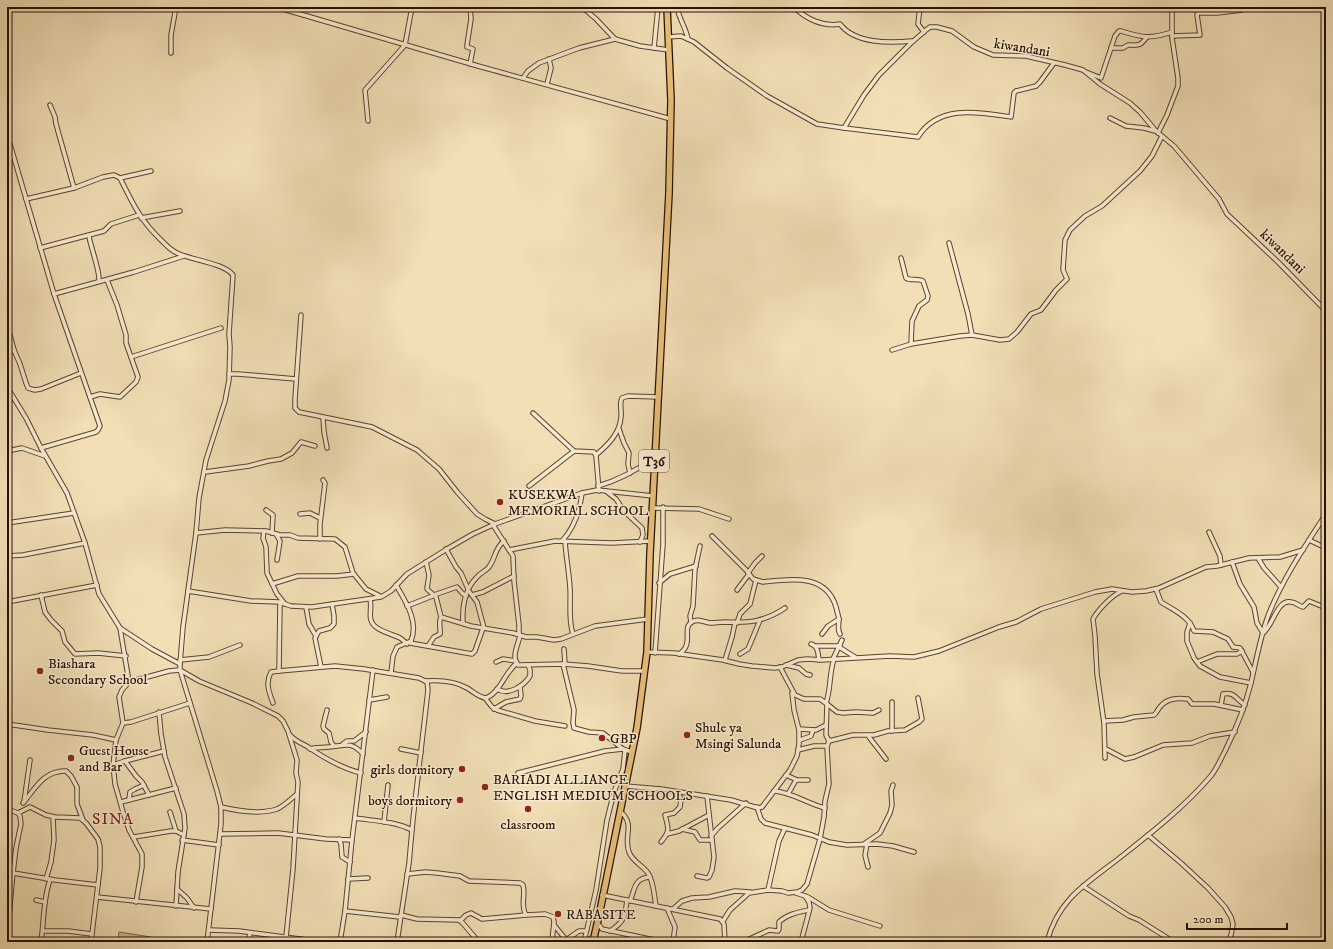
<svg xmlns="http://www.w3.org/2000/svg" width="1333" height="949" font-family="'IM FELL DW Pica',serif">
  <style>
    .green { fill: #bdc18c; stroke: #726846 }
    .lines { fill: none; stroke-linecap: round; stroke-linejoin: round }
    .minor-casing { stroke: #59442e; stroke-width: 5.5 }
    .highway-casing { stroke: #261000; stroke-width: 8 }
    .minor { stroke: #f7ead0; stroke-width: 3.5 }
    .highway { stroke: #e9c07b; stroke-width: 5.5 }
    .poi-dot { fill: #8f2418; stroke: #f7ead0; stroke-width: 1.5 }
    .labels { text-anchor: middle; stroke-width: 3; stroke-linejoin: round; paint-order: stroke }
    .shield { fill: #f7ead0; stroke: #65513e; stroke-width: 1 }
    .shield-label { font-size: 13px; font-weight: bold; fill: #261000 }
    .street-label { font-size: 14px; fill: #261000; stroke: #f7ead0 }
    .poi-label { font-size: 14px; fill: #261000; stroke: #f7ead0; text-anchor: start }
    .quarter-label { font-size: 16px; letter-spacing: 1px; fill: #7a1f14; stroke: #f7ead0 }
  </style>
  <rect width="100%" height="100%" fill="#f2dfb6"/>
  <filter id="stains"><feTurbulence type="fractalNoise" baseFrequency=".005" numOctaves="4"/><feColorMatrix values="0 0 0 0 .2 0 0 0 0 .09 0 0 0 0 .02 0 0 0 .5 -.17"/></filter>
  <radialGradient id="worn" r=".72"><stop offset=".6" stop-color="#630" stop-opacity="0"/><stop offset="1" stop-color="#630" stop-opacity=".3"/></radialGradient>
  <polygon class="green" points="119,932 151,937 150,942 118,942"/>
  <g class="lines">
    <g class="minor-casing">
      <g id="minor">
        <polyline points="276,7 478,66 671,119"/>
        <polyline points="470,7 471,19 467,45 467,47 473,49 470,64"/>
        <polyline points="582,7 596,19 615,39 640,46 669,50"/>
        <path d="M677 7C679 19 686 28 688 39"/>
        <path d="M794 7C806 19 823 27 840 24 855 44 889 43 912 41"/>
        <polyline points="920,7 918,24 924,32"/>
        <polyline points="1172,36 1200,35 1197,15 1198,13 1217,13 1242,10 1245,9 1246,7"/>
        <polyline points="668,37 681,36 694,42 727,68 767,96 817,124 844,128 864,95 879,75 910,44 926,30 930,27 937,27 952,31 974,47 993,55 1026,56 1065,65 1083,70 1100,84 1130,103 1140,112 1156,131 1174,146 1219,199 1227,214 1277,261 1326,311"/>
        <polyline points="654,48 658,7"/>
        <path d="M1111 48H1123L1128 45C1139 45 1139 47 1147 37"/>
        <polyline points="171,53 171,35 176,7"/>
        <path d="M1086 72 1101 78 1115 36 1119 31H1121C1143 38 1150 39 1172 32"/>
        <polyline points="523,78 528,71 539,63 579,48 615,39"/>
        <polyline points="547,84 551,68 549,59"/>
        <polyline points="50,105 55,117 56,124 74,188"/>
        <polyline points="1110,118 1126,126 1144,128 1155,131"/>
        <polyline points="368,121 365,90 405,45 412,7"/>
        <path d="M844 128 918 137C938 104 979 112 1011 117L1014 93 1016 91 1036 86 1040 82 1054 63"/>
        <polyline points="1158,133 1167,115 1178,86 1178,78 1172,38 1172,7"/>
        <polyline points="7,134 54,294 100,426 98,430 96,432 41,448"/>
        <polyline points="120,178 151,171"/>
        <path d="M26 199 74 188 103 177 114 175 120 178C132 202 140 220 160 239 165 244 170 250 177 253 191 260 224 263 233 275L229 334 230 347 229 380 225 401 206 460 199 498 196 533 183 627 180 664V670L217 791 221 807V824L207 942"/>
        <polyline points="141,218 180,211"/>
        <path d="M89 236C91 249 100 270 99 281"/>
        <polyline points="949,243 968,314 972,335"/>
        <polyline points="40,248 104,231 111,224 139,215"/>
        <path d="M901 258 906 278C910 281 918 278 923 281L928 296 927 300 919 306 912 321 911 344"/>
        <polyline points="54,294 134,272 184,256"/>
        <polyline points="301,315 295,399 295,408 299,412 372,427 417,450 439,469 458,493 477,514 485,519 495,524"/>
        <polyline points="7,324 14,350 20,364 26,383 28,388 31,389 35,390 41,389 81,373"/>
        <polyline points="892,350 911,344 960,336 972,335 1000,340 1009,339 1017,332 1031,314 1041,310 1056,290 1067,279 1063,270 1065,240 1070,230 1085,216 1102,206 1140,171 1152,156 1162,136"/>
        <polyline points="7,353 14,350"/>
        <polyline points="131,357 221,328"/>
        <polyline points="229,374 238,374 296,379"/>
        <polyline points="7,387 26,418 41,448 67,493 85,543 99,594 120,628 152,649 180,664"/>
        <polyline points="90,397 100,394 120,397 136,382 138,377 126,343 126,335 117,305 107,280"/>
        <polyline points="533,413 574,451 594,452 596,456 599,491"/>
        <polyline points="323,418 324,432 327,448"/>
        <polyline points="619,429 624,443 629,453 628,464 630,473"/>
        <polyline points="7,451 22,448 45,456"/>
        <path d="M596 455C608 445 620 433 621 417 622 411 619 404 622 398L628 396 658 397"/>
        <polyline points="205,472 249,466 268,461 281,459 292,453 301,442 315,446"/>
        <polyline points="529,486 574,451"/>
        <path d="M598 486C619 480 637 470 654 458"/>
        <polyline points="606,491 616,499 624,511 642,528 643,535 640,542"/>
        <polyline points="653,508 699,509 729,519"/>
        <polyline points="266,510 273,515 272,533"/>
        <polyline points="300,514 310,513 320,518"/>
        <polyline points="7,523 74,513"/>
        <polyline points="493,525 513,556 514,581 519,625 519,635"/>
        <polyline points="264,531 263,538 266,547 267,573 277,594 285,604"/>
        <polyline points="1209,532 1220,556 1221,565"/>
        <polyline points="196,533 225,530 266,531 280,535 290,535 298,538 335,539 345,547 353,573 366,589 380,596"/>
        <polyline points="276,534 280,541 277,560"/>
        <path d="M712 536 746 570 753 579 763 582C790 579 826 573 836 607 837 611 838 615 839 619 839 625 837 629 840 634"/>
        <polyline points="320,539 320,524 325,483 323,480"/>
        <polyline points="1309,540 1326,548"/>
        <path d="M562 541C574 528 580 510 582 493"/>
        <path d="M565 541C566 557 569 572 570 588 571 603 568 620 573 634"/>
        <polyline points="446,549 456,567 461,573 468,589"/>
        <polyline points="509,550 555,541 612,543 651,541"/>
        <polyline points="7,556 23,555 85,543"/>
        <polyline points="1258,558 1264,568 1281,587"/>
        <polyline points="426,562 429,575 427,589 436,597 441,617 471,626 513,633 526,637 537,637 554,640 561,639 595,626 648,619"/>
        <path d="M1232 562 1240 584 1254 607 1257 623 1263 633C1273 626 1277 599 1291 602 1295 602 1299 606 1303 607L1309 601 1326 608"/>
        <polyline points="748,573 755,563 762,556"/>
        <polyline points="659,583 670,574 696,566"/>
        <polyline points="272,584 298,576 337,576 354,574"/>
        <path d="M1156 589 1161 602C1173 610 1189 616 1194 631L1213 632 1228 639 1233 647 1240 648 1253 672"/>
        <polyline points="468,590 477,602 484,628"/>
        <polyline points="737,590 749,574"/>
        <polyline points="188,591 251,601 279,602 291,606 312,607 381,597 391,591 407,574 447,549 473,534 495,524 582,493 597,490 653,496"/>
        <polyline points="41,595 45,612 51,620 62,631 65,642 75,654 98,653 126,656"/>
        <polyline points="434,595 457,587 462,593 466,596"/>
        <polyline points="472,595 483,592 514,576"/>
        <path d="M370 599C372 607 369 615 371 620 373 630 392 634 400 638 402 639 405 642 407 644"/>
        <polyline points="7,602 97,585"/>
        <polyline points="407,606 435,595"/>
        <polyline points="306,607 309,624 316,636"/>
        <polyline points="691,622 690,616 693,606 695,569 700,546"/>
        <path d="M463 623C462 607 465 589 477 577 480 573 486 571 489 567 496 558 494 549 504 541"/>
        <polyline points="737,623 740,614 750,604 756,580"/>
        <polyline points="1190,623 1187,632 1187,641 1194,658 1200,666 1220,677 1251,683"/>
        <polyline points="120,628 129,682"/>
        <polyline points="822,634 828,626 839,619"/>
        <path d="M520 636C518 645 511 657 518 665L563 664 588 666 622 671H644"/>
        <polyline points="410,643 472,654 475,651 483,628"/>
        <path d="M811 644C818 646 818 653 819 660"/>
        <path d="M428 646 434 637 440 634C441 628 438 623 441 617"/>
        <polyline points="816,646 840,646"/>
        <polyline points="839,647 855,657"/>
        <polyline points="564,649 565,664"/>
        <polyline points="647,652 674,653 723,660 739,664 752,666 775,668 782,667 798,660 807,659 822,660 890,656 914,657 939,651 999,627 1016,622 1041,609 1095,592 1112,589 1132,592 1146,591 1159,588 1206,567 1217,566 1249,558 1280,557 1303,550"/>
        <polyline points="655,653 663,544 663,507"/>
        <path d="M679 654C695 644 681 628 692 622 697 618 704 622 710 623 715 623 720 622 725 622 749 623 764 622 785 608"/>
        <polyline points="740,654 748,649 760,620"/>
        <polyline points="833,659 842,640"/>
        <polyline points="180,660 209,657 240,645"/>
        <polyline points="725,660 732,637 735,623"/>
        <polyline points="496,662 503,659 516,661"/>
        <polyline points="1197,662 1217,654 1237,654 1242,651"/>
        <polyline points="563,664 574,710 573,723 574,728 589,732 603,733 623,749"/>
        <polyline points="786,665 799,668 806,674 810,675"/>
        <polyline points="321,667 315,638 319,631 330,628 334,624 334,616 332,604"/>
        <polyline points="780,667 795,695 804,699 820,699 827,704 826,735 829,741 853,735 874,735 888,731 905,730 919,722 922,719 918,698"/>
        <polyline points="279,671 280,603"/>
        <path d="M391 673 393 656 397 647 411 641C419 622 406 602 396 585"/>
        <path d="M425 681C438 680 455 681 467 688 474 692 478 697 486 698 501 692 504 673 517 663"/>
        <path d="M497 689C508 696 524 686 530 676V670L528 665"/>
        <polyline points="485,698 492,707 497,710 535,721 565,726"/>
        <polyline points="369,700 387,697"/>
        <polyline points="892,702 892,731"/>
        <path d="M273 703C269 692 265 683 271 672L279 671 335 666 364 669 419 678 427 682 428 690 413 819 409 863 397 942"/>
        <path d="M826 703C831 689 829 674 834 659"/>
        <polyline points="827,704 837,712 843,713 856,712 873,713 879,710"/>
        <path d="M1221 705 1223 694C1234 691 1237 700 1245 705"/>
        <polyline points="494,709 506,702 520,699 521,696 520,686"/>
        <polyline points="327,710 323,726 324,729 329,733 331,742 334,746"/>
        <polyline points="159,712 161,734 165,757 184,814 185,828 178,872 176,906"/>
        <path d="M1104 721 1123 720 1134 717 1154 715C1157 713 1157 710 1160 707 1167 698 1177 698 1188 699L1192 704H1214L1243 710"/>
        <polyline points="123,723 131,722 190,703"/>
        <polyline points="7,724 48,730 93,735 116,740"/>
        <polyline points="799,729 816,730 826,725"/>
        <path d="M290 735C295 741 301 743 308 747 324 758 341 768 361 773"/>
        <polyline points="869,737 886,759"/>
        <polyline points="800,740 811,736 813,730"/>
        <polyline points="343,744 347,741 354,741 366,732"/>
        <path d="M310 749C316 747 322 748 329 747 345 746 350 740 363 754"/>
        <polyline points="401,749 421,753"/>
        <polyline points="1106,749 1125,759 1134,757 1163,745 1192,743 1210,736 1235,732"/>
        <polyline points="798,750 814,746 827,746"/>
        <path d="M1105 758 1104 723 1097 674 1095 636 1093 619C1098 610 1112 595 1122 591"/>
        <polyline points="125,761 136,776 142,782 149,795"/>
        <polyline points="113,765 125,761 164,751"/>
        <polyline points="518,773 605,751 623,749 632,752"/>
        <polyline points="786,775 797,780 808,780"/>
        <polyline points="625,786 661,789 731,800 758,808 762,807 790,770 797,756 799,744 799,730 794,710 792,693"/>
        <path d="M774 791C792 792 808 804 825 808"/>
        <polyline points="788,794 796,780"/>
        <polyline points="129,800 130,792 135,789 144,785"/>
        <polyline points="24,802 30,760"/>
        <polyline points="121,802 176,788"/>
        <path d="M23 803C35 789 44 770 66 771L71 776 77 787V804L83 820"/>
        <path d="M221 807C238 811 260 815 277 809 284 806 291 799 297 794"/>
        <polyline points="757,807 761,819 765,823 812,835 829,842 847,845 877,844 893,846 914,852"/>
        <polyline points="7,809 18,813 20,816 21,824 16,848 13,873 7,938"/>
        <path d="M620 811C636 825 623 835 629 852 632 861 642 865 648 873 654 882 654 896 656 906"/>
        <polyline points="170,812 176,831"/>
        <polyline points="18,813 30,807 46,815 55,817 80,818 86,823 98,839 100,847 100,868 91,942"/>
        <path d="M355 818C374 821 394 821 412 830"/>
        <polyline points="384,822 388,785"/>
        <polyline points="682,829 695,832 700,840 712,840"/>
        <polyline points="220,834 278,833 326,839 352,840"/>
        <polyline points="667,834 679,831 709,815"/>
        <polyline points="1148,835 1181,863 1208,888 1225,907 1231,917 1233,924 1231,935 1227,942"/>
        <polyline points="711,836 718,828 746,803"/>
        <polyline points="134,837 171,831 176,831 184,835"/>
        <polyline points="339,839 341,844 342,857 350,862"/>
        <polyline points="182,840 219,845"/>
        <path d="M661 842C671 830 668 828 665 815L674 813 680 807 681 799 678 793"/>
        <polyline points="864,844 880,833 890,813 892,805 891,791 893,785"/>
        <polyline points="867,844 865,855 868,867"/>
        <polyline points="13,873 55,880 98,885"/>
        <path d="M407 874 426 872 437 873 460 876 469 881 520 883 523 885C526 895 520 905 526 915L545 914 553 917 554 922 552 941"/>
        <polyline points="697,876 707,878 709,877 712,870 714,857 707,796"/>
        <polyline points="46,879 51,862 54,840 53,817"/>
        <polyline points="348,879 368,878"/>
        <polyline points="1083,886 1129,916 1139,920 1174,942"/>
        <polyline points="177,889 187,898 194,908"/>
        <polyline points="768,890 779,841 785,828"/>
        <polyline points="796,893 808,897 829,910 880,926"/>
        <polyline points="602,895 720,919 724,924 725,942"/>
        <polyline points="97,897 211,909"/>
        <polyline points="36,900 45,902"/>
        <path d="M630 901C635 889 634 878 650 877"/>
        <polyline points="136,902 142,867 142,854 129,830 123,812 115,784 113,765 116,740 123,723 119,697 122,690 129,682 169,671 180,670 199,681 252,703 278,716 283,721 288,731 297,760 296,773 298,782 293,869 286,937"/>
        <polyline points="667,908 675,927 673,942"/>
        <polyline points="673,909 682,901 692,898 709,897 735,891 750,892"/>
        <polyline points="345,911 400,917"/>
        <polyline points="401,915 417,919 460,920 479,942"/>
        <polyline points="460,921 466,915 471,913 482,919 526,915"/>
        <polyline points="723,921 730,910 749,893 768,890 782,891 788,893 797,892 802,890 807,884 820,839 824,817 825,801 829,784 827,747 829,740"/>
        <polyline points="597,922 602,929 664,942"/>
        <polyline points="554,925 568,942"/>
        <polyline points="209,930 239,931 323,942"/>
        <polyline points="43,931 68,931 92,934"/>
        <path d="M610 931C624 922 625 917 627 900"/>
        <polyline points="566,940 579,931 585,931"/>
        <path d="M41 942C44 922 43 899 50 880"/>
        <polyline points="248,942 250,933"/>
        <polyline points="340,942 345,911 352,840 373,670"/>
        <polyline points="496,942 574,942"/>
        <polyline points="584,942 596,890 607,820 614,792 623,769 625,750"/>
        <polyline points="584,942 594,937"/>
        <path d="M743 942 769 930 778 931 779 929V922C787 914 799 912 809 910"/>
        <polyline points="800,942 802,938 810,908 809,902 805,896"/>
        <path d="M1047 942C1059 895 1093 880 1127 852 1156 829 1186 805 1210 777 1217 769 1220 760 1225 751 1236 729 1245 707 1251 683 1256 661 1260 638 1268 616 1282 580 1305 546 1326 514"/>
      </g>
    </g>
    <g class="highway-casing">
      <polyline id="highway" points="593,942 600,911 637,728 647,652 650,554 669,193 671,100 667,7"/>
    </g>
    <use href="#minor" class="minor"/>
    <use href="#highway" class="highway"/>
  </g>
  <g class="poi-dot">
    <circle cx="500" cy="502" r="4"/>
    <circle cx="40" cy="671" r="4"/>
    <circle cx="687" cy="735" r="4"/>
    <circle cx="602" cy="738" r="4"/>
    <circle cx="71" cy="758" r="4"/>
    <circle cx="462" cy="769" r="4"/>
    <circle cx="485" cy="787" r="4"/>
    <circle cx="460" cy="800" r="4"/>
    <circle cx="528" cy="809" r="4"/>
    <circle cx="558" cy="914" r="4"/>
  </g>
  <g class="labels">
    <rect class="shield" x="639" y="450" width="30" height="22" rx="3"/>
    <g class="shield-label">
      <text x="654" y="466">T36</text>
    </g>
    <g class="street-label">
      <text transform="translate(1022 47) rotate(9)" y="5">kiwandani</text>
      <text transform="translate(1283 251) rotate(44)" y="5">kiwandani</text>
    </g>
    <g class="poi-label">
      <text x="508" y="499">KUSEKWA<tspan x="508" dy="16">MEMORIAL SCHOOL</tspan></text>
      <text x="48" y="668">Biashara<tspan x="48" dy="16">Secondary School</tspan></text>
      <text x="695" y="732">Shule ya<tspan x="695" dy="16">Msingi Salunda</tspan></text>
      <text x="610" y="743">GBP</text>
      <text x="79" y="755">Guest House<tspan x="79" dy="16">and Bar</tspan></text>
      <text x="454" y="774" text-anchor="end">girls dormitory</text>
      <text x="493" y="784">BARIADI ALLIANCE<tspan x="493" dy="16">ENGLISH MEDIUM SCHOOLS</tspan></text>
      <text x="452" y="805" text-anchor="end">boys dormitory</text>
      <text x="528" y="829" text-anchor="middle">classroom</text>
      <text x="566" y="919">RABASITE</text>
    </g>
    <g class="quarter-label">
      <text x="113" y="824">SINA</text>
    </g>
  </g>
  <rect width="1333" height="949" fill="none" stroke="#f2dfb6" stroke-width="24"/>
  <rect x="8" y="8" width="1317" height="933" fill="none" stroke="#261000" stroke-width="2"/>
  <rect x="12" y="12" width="1309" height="925" fill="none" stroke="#261000"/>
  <path d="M1187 923v6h100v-6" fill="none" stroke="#261000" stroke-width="2"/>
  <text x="1193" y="923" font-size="12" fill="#261000" stroke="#f7ead0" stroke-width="3" paint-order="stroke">200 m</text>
  <rect width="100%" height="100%" filter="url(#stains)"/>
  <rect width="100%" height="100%" fill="url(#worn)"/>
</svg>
